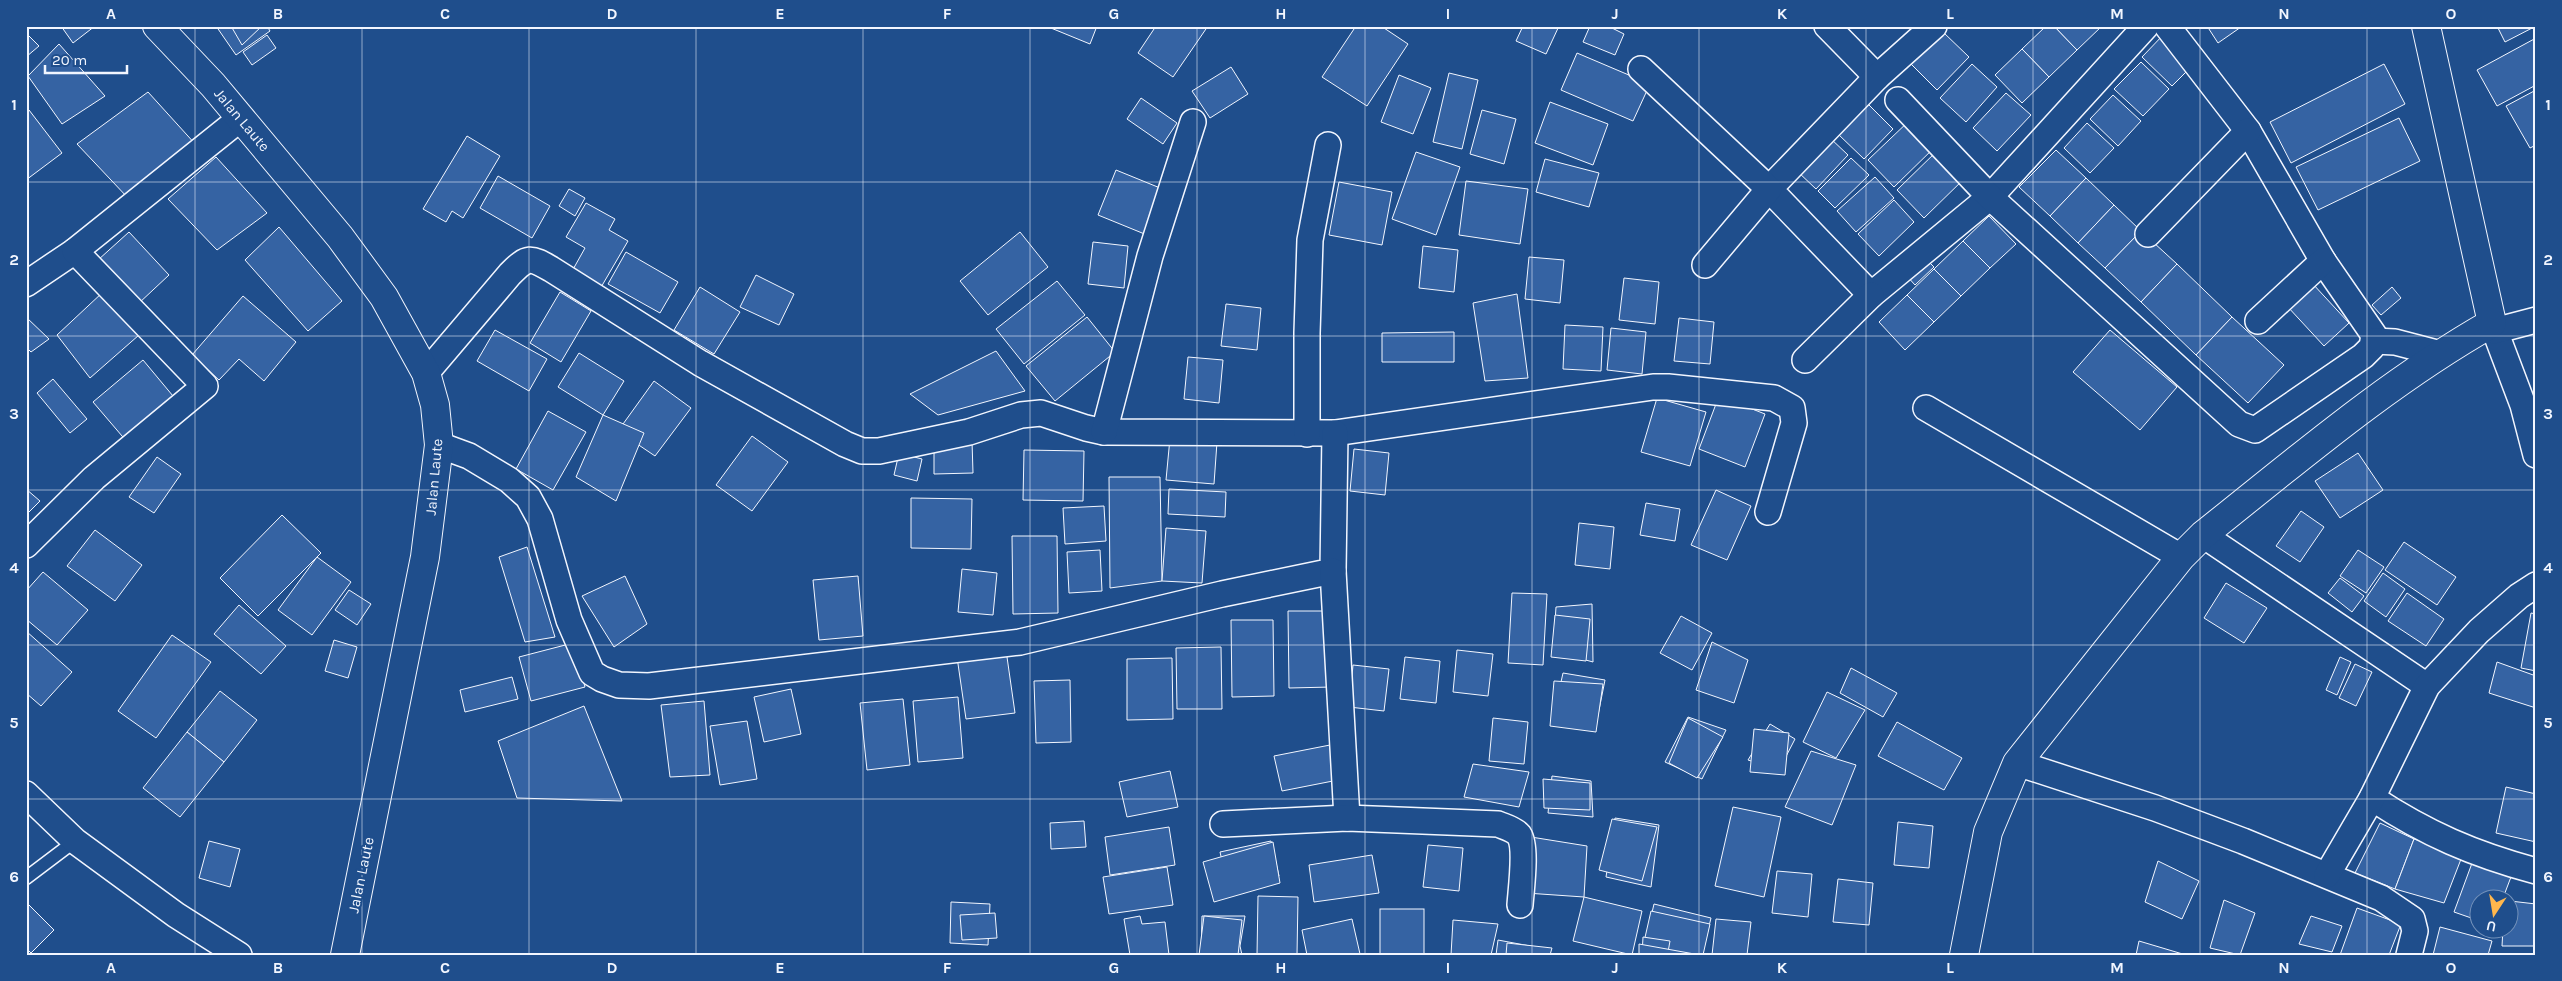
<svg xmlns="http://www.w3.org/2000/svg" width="2562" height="981" font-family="Karla,sans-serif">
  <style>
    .building { fill: #3563a3; stroke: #f2f6ff }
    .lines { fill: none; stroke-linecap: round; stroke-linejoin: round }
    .service-casing { stroke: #f2f6ff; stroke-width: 15 }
    .minor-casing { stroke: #f2f6ff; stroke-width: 28 }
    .tertiary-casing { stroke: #f2f6ff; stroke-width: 30 }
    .service { stroke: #1f4e8c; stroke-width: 12 }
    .minor { stroke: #1f4e8c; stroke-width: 25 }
    .tertiary { stroke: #1f4e8c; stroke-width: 28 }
    .grid { fill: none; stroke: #f2f6ff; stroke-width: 1; stroke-opacity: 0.55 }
    .labels { text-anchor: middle; stroke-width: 4; stroke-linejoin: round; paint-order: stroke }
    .street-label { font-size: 15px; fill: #f2f6ff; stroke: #1f4e8c }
    .neatline { fill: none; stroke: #f2f6ff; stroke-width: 2 }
    .grid-label { font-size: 16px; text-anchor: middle; font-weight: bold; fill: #f2f6ff }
  </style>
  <rect width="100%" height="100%" fill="#1f4e8c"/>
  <g class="building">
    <polygon points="61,26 95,26 73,43"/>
    <polygon points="216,26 267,26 270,31 236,55"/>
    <polygon points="231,26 262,26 242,45"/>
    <polygon points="1046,26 1097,26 1090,44"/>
    <polygon points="1156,26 1208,26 1173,77 1138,53"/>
    <polygon points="1356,26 1381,26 1408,44 1367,106 1322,77"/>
    <polygon points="1523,26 1559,26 1546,54 1516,41"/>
    <polygon points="1590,26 1608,26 1624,34 1615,55 1583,42"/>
    <polygon points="2046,26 2054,26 2077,50 2049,77 2022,49"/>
    <polygon points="2054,26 2102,26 2077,50"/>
    <polygon points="2207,26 2241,26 2241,27 2218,43"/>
    <polygon points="2497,26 2536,26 2505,42"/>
    <polygon points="1943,32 1969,57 1937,90 1911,64"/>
    <polygon points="26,33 39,46 26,57"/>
    <polygon points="2165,33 2195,63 2172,86 2142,57"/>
    <polygon points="267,35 276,48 252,65 243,52"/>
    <polygon points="2536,38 2536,85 2497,106 2477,70"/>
    <polygon points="59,44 105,96 62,124 28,76"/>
    <polygon points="2022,49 2049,77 2022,103 1995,75"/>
    <polygon points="1577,53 1650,84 1633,121 1561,90"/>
    <polygon points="2141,62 2169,89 2143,116 2114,89"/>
    <polygon points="1972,64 1997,87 1966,122 1940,98"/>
    <polygon points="2384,64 2405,104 2291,163 2270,122"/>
    <polygon points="1231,67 1248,94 1210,118 1192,91"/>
    <polygon points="1449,73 1478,80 1462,149 1433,142"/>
    <polygon points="1399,75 1431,88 1413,134 1381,122"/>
    <polygon points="2536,90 2536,145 2530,148 2506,106"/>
    <polygon points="148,92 197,146 128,198 77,144"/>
    <polygon points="2006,93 2031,115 1997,151 1973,128"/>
    <polygon points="2113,95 2141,121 2118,146 2090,119"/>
    <polygon points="1141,98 1177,123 1163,144 1127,119"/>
    <polygon points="1550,102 1608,124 1593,165 1535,143"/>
    <polygon points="1868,104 1893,129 1864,159 1838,134"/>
    <polygon points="29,110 62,153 26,180 26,112"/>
    <polygon points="1482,110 1516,119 1504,164 1470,154"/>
    <polygon points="2399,118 2420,161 2318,210 2296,167"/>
    <polygon points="1911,119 1937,145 1894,187 1868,160"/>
    <polygon points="2087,123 2114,148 2090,173 2064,148"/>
    <polygon points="467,136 500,156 463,218 452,211 446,222 423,209"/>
    <polygon points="1829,137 1848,155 1816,189 1797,171"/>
    <polygon points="1940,148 1967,176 1924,218 1897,190"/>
    <polygon points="2056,150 2086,178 2050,216 2019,187"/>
    <polygon points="1416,152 1460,167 1436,235 1392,219"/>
    <polygon points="216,157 267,213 217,250 168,199"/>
    <polygon points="1851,158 1869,175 1835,208 1818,191"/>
    <polygon points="1545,159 1599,173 1589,207 1536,192"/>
    <polygon points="1116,170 1165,190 1147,235 1098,215"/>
    <polygon points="498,176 550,206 532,238 480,208"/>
    <polygon points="1875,177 1894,198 1856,232 1837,211"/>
    <polygon points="2086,178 2114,205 2078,243 2050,216"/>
    <polygon points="1466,181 1528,189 1520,244 1459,235"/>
    <polygon points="1339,182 1392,192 1382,245 1329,235"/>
    <polygon points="569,189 585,198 575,216 559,206"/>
    <polygon points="1894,200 1914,222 1879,256 1858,234"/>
    <polygon points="586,203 615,219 609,230 628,241 600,289 571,273 585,248 566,237"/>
    <polygon points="2114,205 2141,231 2105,268 2078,243"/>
    <polygon points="1989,216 2016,244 1990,268 1963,241"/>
    <polygon points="279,227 342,301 308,331 245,260"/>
    <polygon points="2141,231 2177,264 2141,302 2105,268"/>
    <polygon points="129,232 169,275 138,304 98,260"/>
    <polygon points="1020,232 1048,267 988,315 960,281"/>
    <polygon points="1963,241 1990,268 1961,296 1934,269"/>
    <polygon points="1093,242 1128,246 1124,288 1088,284"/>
    <polygon points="1423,246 1458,250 1454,292 1419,288"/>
    <polygon points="626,252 678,282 660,313 608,284"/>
    <polygon points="1529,257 1564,260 1560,303 1525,299"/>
    <polygon points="1924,257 1934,267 1915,285 1906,275"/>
    <polygon points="2177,264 2232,317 2196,355 2141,302"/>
    <polygon points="1934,269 1961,296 1934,322 1907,295"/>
    <polygon points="756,275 794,294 779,325 740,307"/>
    <polygon points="1624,278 1659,282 1655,324 1619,320"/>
    <polygon points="1057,281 1085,315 1024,364 996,329"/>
    <polygon points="2312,283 2349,323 2324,346 2287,306"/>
    <polygon points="700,287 740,312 714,354 674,330"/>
    <polygon points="2392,287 2401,298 2381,315 2372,305"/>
    <polygon points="103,292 139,335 90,378 57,335"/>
    <polygon points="560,292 591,311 561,362 530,343"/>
    <polygon points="1517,294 1528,378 1485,381 1473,303"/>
    <polygon points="1907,295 1934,322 1905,350 1879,322"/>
    <polygon points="243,296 296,342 264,381 239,359 219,380 192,355"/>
    <polygon points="1226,304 1261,308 1257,350 1221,346"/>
    <polygon points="26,317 49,339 31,352 26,347"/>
    <polygon points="1087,317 1115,352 1055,401 1026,366"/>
    <polygon points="2232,317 2284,365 2248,403 2196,355"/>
    <polygon points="1679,318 1714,322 1710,364 1674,361"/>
    <polygon points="1565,325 1603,327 1601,371 1563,369"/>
    <polygon points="1611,328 1646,332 1642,374 1607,370"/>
    <polygon points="495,330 547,359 529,391 477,361"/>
    <polygon points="2110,330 2177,387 2140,430 2073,372"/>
    <polygon points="1454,332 1454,362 1382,362 1382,333"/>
    <polygon points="996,351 1025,391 938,415 910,394"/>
    <polygon points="579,353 624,381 603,415 558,387"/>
    <polygon points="1188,357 1223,360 1219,403 1184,399"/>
    <polygon points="143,360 178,402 128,443 93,402"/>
    <polygon points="53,379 87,419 70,433 37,393"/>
    <polygon points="654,381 691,408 655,456 618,431"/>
    <polygon points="1719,396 1765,414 1745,467 1699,449"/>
    <polygon points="1657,398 1706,412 1690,466 1641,452"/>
    <polygon points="548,411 586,432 553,490 516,469"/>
    <polygon points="603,415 644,433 616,501 576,477"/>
    <polygon points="752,436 788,462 752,511 716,485"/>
    <polygon points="1170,438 1217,442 1214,484 1166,480"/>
    <polygon points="972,441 973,473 934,474 934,442"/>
    <polygon points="1354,449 1389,453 1385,495 1350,491"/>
    <polygon points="1024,450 1084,451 1083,501 1023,500"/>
    <polygon points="899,453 922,459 917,481 894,475"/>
    <polygon points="2358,453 2383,490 2340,518 2315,481"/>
    <polygon points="157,457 181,474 154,513 129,497"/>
    <polygon points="1109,477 1160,477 1162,581 1110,588"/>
    <polygon points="26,489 40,501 26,515"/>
    <polygon points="1169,489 1226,492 1225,517 1168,514"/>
    <polygon points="1716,490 1751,506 1727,560 1691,545"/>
    <polygon points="911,498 972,499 971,549 911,548"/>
    <polygon points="1646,503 1680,509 1675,541 1640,535"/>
    <polygon points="1104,506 1106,541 1065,544 1063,508"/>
    <polygon points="2301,511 2324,527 2300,562 2276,546"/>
    <polygon points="282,515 321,553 258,616 220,578"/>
    <polygon points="1579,523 1614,527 1610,569 1575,565"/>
    <polygon points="1166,528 1206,531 1202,583 1162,581"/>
    <polygon points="95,530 142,565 115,601 67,566"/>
    <polygon points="1012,536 1057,536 1058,613 1013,614"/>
    <polygon points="2404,542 2456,577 2437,605 2385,570"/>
    <polygon points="527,547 555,637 525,642 499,557"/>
    <polygon points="1100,550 1102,591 1069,593 1067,552"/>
    <polygon points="2358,550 2384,567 2366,593 2340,576"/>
    <polygon points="317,557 351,582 312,635 278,610"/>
    <polygon points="962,569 997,573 993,615 958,612"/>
    <polygon points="43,572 88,610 57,645 26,619 26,591"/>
    <polygon points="2383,573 2405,589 2386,617 2364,601"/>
    <polygon points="625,576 647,624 614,647 582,596"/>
    <polygon points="858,576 863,636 819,640 813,580"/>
    <polygon points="2340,578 2364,596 2352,612 2328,593"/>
    <polygon points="2226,583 2267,608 2244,643 2204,618"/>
    <polygon points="349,590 371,604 357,625 335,610"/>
    <polygon points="1512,593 1547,594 1543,665 1508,663"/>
    <polygon points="2407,593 2444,619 2426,646 2388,621"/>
    <polygon points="1592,604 1593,662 1553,651 1556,607"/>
    <polygon points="239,605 286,646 261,674 214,634"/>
    <polygon points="1288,611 1330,611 1332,687 1289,688"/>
    <polygon points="2531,613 2536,614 2536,671 2521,668"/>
    <polygon points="1555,615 1590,619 1586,661 1551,657"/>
    <polygon points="1681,616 1712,633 1692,670 1660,653"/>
    <polygon points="1231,620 1273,620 1274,696 1232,697"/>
    <polygon points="26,631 72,672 41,706 26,693"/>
    <polygon points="172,635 211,662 156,738 118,711"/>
    <polygon points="334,640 357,647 348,678 325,671"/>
    <polygon points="1712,642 1748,660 1734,703 1696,690"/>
    <polygon points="573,643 585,687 531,701 519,657"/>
    <polygon points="1221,647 1222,709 1177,709 1176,648"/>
    <polygon points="1006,650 1015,713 966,719 957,657"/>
    <polygon points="1457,650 1493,654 1488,696 1453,692"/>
    <polygon points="1405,657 1440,661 1436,703 1400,699"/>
    <polygon points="2340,657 2351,662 2337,695 2326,690"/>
    <polygon points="1172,658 1173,719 1127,720 1127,659"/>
    <polygon points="2497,662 2536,676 2536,708 2489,693"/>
    <polygon points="2355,664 2372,672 2356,706 2339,698"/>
    <polygon points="1353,665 1389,669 1384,711 1349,707"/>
    <polygon points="1851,668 1897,693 1883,717 1840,693"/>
    <polygon points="1563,673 1605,680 1596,725 1553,718"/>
    <polygon points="512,677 518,699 465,712 460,690"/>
    <polygon points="1070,680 1071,742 1036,743 1034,681"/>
    <polygon points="1554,681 1603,684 1596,732 1550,726"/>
    <polygon points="791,689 801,734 764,742 754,697"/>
    <polygon points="220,691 257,720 224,762 187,732"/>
    <polygon points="1827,692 1865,710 1836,758 1803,742"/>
    <polygon points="958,697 963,758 918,762 913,701"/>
    <polygon points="903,699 910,765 867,770 860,703"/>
    <polygon points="704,701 710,775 670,777 661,705"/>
    <polygon points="584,706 622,801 517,798 498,741"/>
    <polygon points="1688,717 1726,730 1702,779 1665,762"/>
    <polygon points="1493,718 1528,722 1524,764 1489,761"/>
    <polygon points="1688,718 1723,737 1697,778 1669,763"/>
    <polygon points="747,721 757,779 720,785 710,726"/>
    <polygon points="1897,722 1962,758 1944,790 1878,756"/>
    <polygon points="1770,724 1795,739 1779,770 1748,760"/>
    <polygon points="1754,729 1789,733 1785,775 1750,772"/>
    <polygon points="187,732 224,762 180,817 143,788"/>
    <polygon points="1330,745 1338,780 1282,791 1274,756"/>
    <polygon points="1811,751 1856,765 1832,825 1785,807"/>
    <polygon points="1473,764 1529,772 1519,807 1464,797"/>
    <polygon points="1170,771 1178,807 1127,817 1119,782"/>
    <polygon points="1552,776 1591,781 1593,817 1548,813"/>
    <polygon points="1543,779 1590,783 1590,810 1544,808"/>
    <polygon points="2506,787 2536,794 2536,842 2496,833"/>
    <polygon points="1733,807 1781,817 1764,897 1715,886"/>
    <polygon points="1615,818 1659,825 1651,887 1606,877"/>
    <polygon points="1612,819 1657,827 1642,881 1599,870"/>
    <polygon points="1084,821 1086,847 1051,849 1050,823"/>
    <polygon points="1898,822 1933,826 1929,868 1894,865"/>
    <polygon points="2380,823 2414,839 2395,889 2355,873"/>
    <polygon points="1169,827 1175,865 1110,875 1105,837"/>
    <polygon points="1531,837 1587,846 1584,897 1526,893"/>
    <polygon points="2414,839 2463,854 2444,903 2395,889"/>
    <polygon points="209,841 240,849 230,887 199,878"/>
    <polygon points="1271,841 1279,876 1228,887 1220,852"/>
    <polygon points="1273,842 1280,883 1214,902 1203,862"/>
    <polygon points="1428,845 1463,848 1459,891 1423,887"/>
    <polygon points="1372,855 1379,893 1314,902 1309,865"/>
    <polygon points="2475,855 2514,869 2503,898 2480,898 2480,921 2454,912"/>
    <polygon points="2158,861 2199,881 2182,919 2145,902"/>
    <polygon points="1167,867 1173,905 1109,914 1103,877"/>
    <polygon points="1777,871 1812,874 1808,917 1772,913"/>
    <polygon points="1838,879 1873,883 1869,925 1833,922"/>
    <polygon points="1258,896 1298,897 1297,955 1257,955"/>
    <polygon points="1584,897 1642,911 1632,955 1573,941"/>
    <polygon points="2224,900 2255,913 2240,955 2210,948"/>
    <polygon points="2510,901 2536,904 2534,946 2502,946 2503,928 2510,928"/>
    <polygon points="26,902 54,930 31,953 26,948"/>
    <polygon points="951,902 990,904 988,945 950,943"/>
    <polygon points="1654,904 1711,918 1702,955 1642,955"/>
    <polygon points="2357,908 2401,924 2389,955 2340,955"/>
    <rect x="1380" y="909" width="44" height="46"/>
    <polygon points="1651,911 1710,924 1703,955 1641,955"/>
    <polygon points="995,913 997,938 962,940 960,915"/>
    <polygon points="1140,916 1142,924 1165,922 1169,955 1130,955 1124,919"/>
    <polygon points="1202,916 1245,916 1240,946 1242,955 1201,955"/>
    <polygon points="1204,916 1242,920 1238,955 1199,955"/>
    <polygon points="2311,916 2342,926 2332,952 2299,944"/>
    <polygon points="1352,919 1360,954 1307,955 1302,930"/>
    <polygon points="1716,919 1751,922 1747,955 1712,955"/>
    <polygon points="1453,920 1498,924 1491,955 1451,955"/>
    <polygon points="2440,927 2492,941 2488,955 2433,955"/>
    <polygon points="1643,937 1670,941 1668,952 1685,955 1642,955"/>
    <polygon points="1498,940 1546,949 1545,955 1496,955"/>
    <polygon points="2139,941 2186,955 2136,955"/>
    <polygon points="1507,943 1552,948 1550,955 1506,955"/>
    <polygon points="1639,944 1700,955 1639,955"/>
  </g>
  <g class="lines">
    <g class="service-casing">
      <polyline id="service" points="26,878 75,841"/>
    </g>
    <g class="minor-casing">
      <g id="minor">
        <polyline points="1827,26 1877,77"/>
        <polyline points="1934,26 1877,77 1769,189 1871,295 1990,197 2146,26"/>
        <polyline points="1641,69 1769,189 1705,265"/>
        <polyline points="1898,100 1990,197 2239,424 2255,430 2363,356 2372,347 2374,335 2323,261 2248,131 2167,26"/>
        <polyline points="2148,234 2248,131"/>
        <polyline points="26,284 75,251"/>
        <polyline points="2258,321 2323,261"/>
        <polyline points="2492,323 2523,405 2536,455"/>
        <polyline points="2494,331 2536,320"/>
        <polyline points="2374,341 2395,342 2441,354"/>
        <polyline points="1805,360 1871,295"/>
        <path d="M426 373 510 274C528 256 530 257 551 269L700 363 845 444 862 451H879L969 432 1021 415 1041 413 1086 428 1104 432 1335 433 1653 387H1668L1774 398 1792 408 1794 423 1768 512"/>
        <polyline points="1926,408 2181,557"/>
        <polyline points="1104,432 1150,256 1193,122"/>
        <polyline points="1307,434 1307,333 1310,240 1328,145"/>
        <polyline points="439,445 469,456 509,480 528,497 540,519 569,620 592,673 602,679 619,685 649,686 1020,642 1222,594 1333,571 1335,433"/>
        <polyline points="2203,535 2427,686"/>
        <polyline points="26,545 94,478 205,386 75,251 241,118"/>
        <polyline points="1333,571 1347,818"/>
        <polyline points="2017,763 2155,808 2243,841 2381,898 2412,919 2415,931 2409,955"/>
        <polyline points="26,794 75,841 176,915 239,955"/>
        <path d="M2372 798C2427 834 2473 854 2536 871"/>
        <path d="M1223 824 1347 818 1498 824C1505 827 1514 829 1519 835 1527 847 1521 890 1520 905"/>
        <polyline points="2327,875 2372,798 2427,686 2479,631 2519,596 2536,585"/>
      </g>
    </g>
    <g class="tertiary-casing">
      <g id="tertiary">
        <polyline points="157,26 213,85 340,237 384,297 426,373 435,405 439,445 425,557 345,955"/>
        <path d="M1964 955 1988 832 2017 763 2181 557 2203 535C2296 461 2388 382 2492 323L2426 26"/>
      </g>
    </g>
    <use href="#service" class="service"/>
    <use href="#minor" class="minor"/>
    <use href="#tertiary" class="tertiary"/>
  </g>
  <path class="grid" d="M195 26V955M362 26V955M529 26V955M696 26V955M863 26V955M1030 26V955M1197 26V955M1365 26V955M1532 26V955M1699 26V955M1866 26V955M2033 26V955M2200 26V955M2367 26V955M26 182H2536M26 336H2536M26 490H2536M26 645H2536M26 799H2536"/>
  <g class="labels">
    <g class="street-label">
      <text transform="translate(242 120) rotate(50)" y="5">Jalan Laute</text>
      <text transform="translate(434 477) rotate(-85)" y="5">Jalan Laute</text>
      <text transform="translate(361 875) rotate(-78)" y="5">Jalan Laute</text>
    </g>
  </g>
  <rect width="2562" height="981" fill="none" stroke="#1f4e8c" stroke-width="55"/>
  <g transform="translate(2494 914) rotate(192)"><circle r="24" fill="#1f4e8c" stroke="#7391ba"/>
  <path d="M0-4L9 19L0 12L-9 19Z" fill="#ffb74d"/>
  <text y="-8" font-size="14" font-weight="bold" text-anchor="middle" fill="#f2f6ff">U</text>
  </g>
  <path d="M45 65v8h82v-8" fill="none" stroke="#f2f6ff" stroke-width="2.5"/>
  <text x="52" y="65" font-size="15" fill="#f2f6ff" stroke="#1f4e8c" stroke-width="4" paint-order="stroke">20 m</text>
  <rect x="28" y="28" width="2506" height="926" class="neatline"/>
  <g class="grid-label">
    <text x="111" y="19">A</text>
    <text x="278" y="19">B</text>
    <text x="445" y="19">C</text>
    <text x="612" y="19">D</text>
    <text x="780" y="19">E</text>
    <text x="947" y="19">F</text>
    <text x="1114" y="19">G</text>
    <text x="1281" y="19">H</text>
    <text x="1448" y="19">I</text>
    <text x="1615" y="19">J</text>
    <text x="1782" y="19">K</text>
    <text x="1950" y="19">L</text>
    <text x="2117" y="19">M</text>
    <text x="2284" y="19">N</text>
    <text x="2451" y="19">O</text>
    <text x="14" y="110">1</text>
    <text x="2548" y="110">1</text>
    <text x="14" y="265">2</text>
    <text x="2548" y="265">2</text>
    <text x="14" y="419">3</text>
    <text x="2548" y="419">3</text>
    <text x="14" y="573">4</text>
    <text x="2548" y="573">4</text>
    <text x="14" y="728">5</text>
    <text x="2548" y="728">5</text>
    <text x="14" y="882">6</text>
    <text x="2548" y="882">6</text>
    <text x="111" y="973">A</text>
    <text x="278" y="973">B</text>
    <text x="445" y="973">C</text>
    <text x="612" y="973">D</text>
    <text x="780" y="973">E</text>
    <text x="947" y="973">F</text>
    <text x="1114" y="973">G</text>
    <text x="1281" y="973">H</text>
    <text x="1448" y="973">I</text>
    <text x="1615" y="973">J</text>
    <text x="1782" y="973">K</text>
    <text x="1950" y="973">L</text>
    <text x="2117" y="973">M</text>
    <text x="2284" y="973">N</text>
    <text x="2451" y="973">O</text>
  </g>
</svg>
